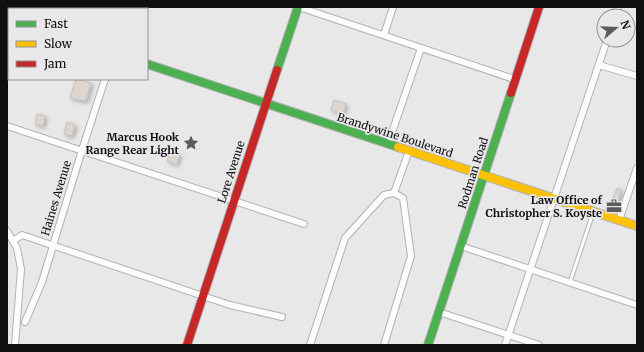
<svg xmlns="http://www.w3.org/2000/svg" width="644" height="352" font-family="Merriweather,serif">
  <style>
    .building { fill: #ded5cd; stroke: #c3c2c2; filter: url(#shadow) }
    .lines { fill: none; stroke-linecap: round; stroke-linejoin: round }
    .lane-casing { stroke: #b2b2b2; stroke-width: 5 }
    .street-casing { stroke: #b2b2b2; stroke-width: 8 }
    .fast-casing { stroke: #b2b2b2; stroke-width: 10 }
    .slow-casing { stroke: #b2b2b2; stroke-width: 10 }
    .jam-casing { stroke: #b2b2b2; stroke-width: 10 }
    .lane { stroke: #fcfcfc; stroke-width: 3 }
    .street { stroke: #fcfcfc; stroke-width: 6 }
    .fast { stroke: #4caf50; stroke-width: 8 }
    .slow { stroke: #ffc107; stroke-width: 8 }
    .jam { stroke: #c62828; stroke-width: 8 }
    .labels { text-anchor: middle; stroke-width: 3.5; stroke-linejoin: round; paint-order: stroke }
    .street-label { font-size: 11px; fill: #100f10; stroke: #e9e7e9 }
    .poi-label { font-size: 11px; font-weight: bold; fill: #100f10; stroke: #e9e7e9; text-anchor: end }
  </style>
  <defs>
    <filter id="shadow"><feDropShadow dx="2" dy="2" stdDeviation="2" flood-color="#0004"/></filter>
  </defs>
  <rect width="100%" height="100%" fill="#e8e8e8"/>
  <g class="building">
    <polygon points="76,79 91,83 86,101 70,98"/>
    <polygon points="334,100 346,104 343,114 331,110"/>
    <polygon points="37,114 45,116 43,126 35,124"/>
    <polygon points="67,122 75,125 72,136 64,134"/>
    <polygon points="170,151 180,154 177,164 167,161"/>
    <polygon points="617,188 621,190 616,209 610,207"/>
  </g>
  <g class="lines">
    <g class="lane-casing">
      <polyline id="lane" points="570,282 593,213"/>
    </g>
    <g class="street-casing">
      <g id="street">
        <polyline points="299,7 514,79"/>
        <polyline points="615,16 618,7"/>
        <polyline points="384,35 393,7"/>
        <polyline points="599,65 637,76"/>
        <polyline points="7,126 304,224"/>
        <polyline points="388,144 421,48"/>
        <polyline points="619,220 637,168"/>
        <polyline points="7,231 17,248 21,269 15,345"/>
        <polyline points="13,241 22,235 203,296 230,305 282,317"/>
        <polyline points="461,246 637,305"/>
        <polyline points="439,312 539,345"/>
        <polyline points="25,322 42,282 82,150 105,79"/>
        <polyline points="310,345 345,238 384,195 394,193"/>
        <polyline points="384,345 411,256 403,198 394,193 409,151"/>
        <polyline points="505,345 607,40"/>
      </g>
    </g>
    <g class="fast-casing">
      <g id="fast">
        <polyline points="128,9 129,7"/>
        <polyline points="7,12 9,13"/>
        <polyline points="147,64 398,147"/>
        <polyline points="277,70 298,7"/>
        <polyline points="428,345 511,93"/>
      </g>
    </g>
    <g class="slow-casing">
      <polyline id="slow" points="398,147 637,226"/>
    </g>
    <g class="jam-casing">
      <g id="jam">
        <polyline points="511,93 539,7"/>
        <polyline points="187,345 277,70"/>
      </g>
    </g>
    <use href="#lane" class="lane"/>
    <use href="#street" class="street"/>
    <use href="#fast" class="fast"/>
    <use href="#slow" class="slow"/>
    <use href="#jam" class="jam"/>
  </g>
  <defs>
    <g id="sight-bare" transform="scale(1.2)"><path d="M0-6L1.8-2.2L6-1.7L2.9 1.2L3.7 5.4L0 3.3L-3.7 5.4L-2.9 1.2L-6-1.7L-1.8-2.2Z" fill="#5c5b5c" stroke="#e9e7e9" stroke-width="2.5" paint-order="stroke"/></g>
    <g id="office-bare" transform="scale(1.2)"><path d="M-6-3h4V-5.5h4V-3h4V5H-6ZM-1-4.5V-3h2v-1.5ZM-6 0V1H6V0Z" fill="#5c5b5c" stroke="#e9e7e9" stroke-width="2.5" paint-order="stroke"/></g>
  </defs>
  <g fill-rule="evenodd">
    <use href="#sight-bare" x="191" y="143"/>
    <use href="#office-bare" x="614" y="206"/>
  </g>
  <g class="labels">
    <g class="street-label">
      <text transform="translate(395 135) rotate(18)" y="4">Brandywine Boulevard</text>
      <text transform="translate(231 172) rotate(-72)" y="4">Lore Avenue</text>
      <text transform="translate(473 173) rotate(-72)" y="4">Rodman Road</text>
      <text transform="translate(56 198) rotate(-73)" y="4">Haines Avenue</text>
    </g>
    <g class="poi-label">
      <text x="179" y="141">Marcus Hook<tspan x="179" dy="13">Range Rear Light</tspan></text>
      <text x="602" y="204">Law Office of<tspan x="602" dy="13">Christopher S. Koyste</tspan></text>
    </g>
  </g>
  <rect width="644" height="352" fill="none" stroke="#100f10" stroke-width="16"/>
  <rect x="8" y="8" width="140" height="72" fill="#e9e7e9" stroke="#929192"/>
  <rect x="16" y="21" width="20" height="6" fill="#4caf50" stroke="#929192"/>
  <text x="44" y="28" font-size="12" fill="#100f10">Fast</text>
  <rect x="16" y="41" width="20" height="6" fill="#ffc107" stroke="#929192"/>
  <text x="44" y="48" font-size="12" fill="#100f10">Slow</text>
  <rect x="16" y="61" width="20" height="6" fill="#c62828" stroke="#929192"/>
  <text x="44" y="68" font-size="12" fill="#100f10">Jam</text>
  <g transform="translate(616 28) rotate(71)"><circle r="19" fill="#e9e7e9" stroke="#929192"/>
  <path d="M0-3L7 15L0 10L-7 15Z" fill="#5c5b5c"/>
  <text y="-6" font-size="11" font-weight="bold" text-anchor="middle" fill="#100f10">N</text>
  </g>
</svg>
